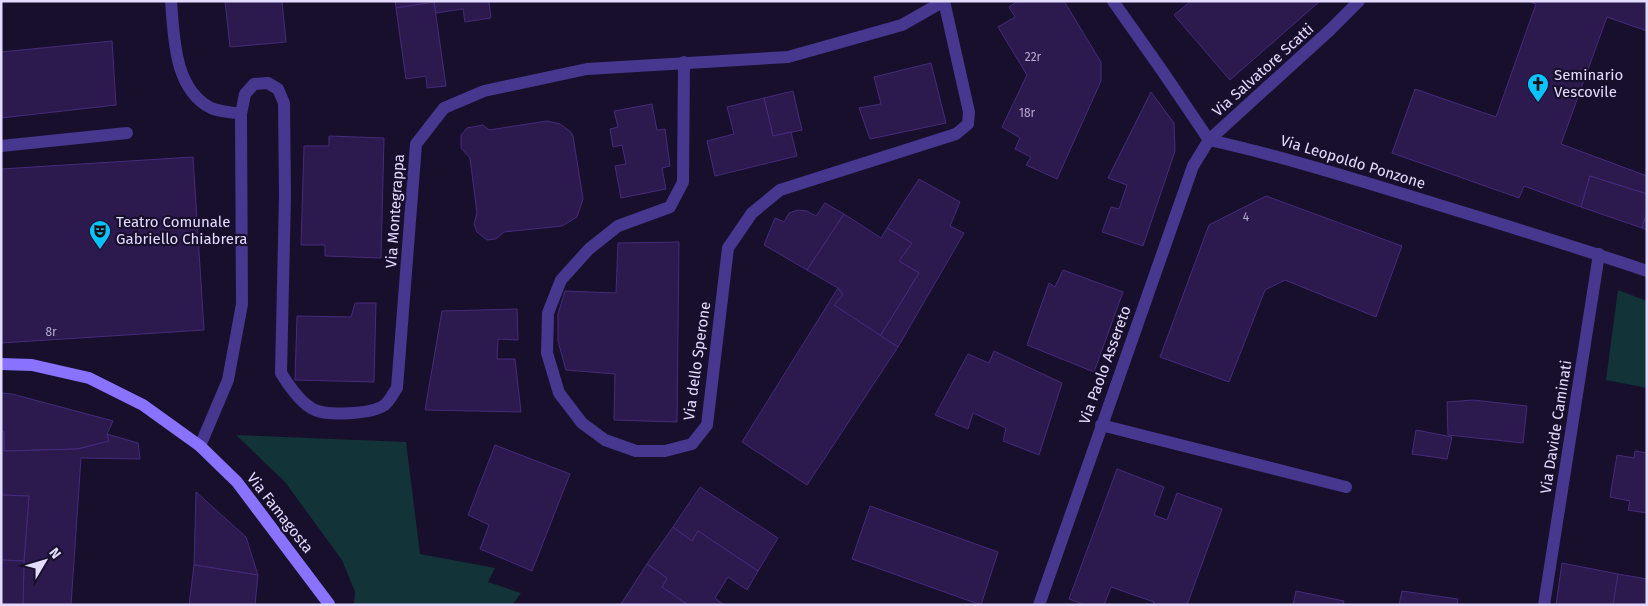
<svg xmlns="http://www.w3.org/2000/svg" width="1648" height="606" font-family="'Fira Sans',sans-serif">
  <style>
    .green { fill: #123337 }
    .building { fill: #2c1a4f; stroke: #462a7c }
    .lines { fill: none; stroke-linecap: round; stroke-linejoin: round }
    .lane { stroke: #47378e; stroke-width: 12 }
    .street { stroke: #47378e; stroke-width: 12 }
    .secondary { stroke: #8972ff; stroke-width: 12 }
    .labels { text-anchor: middle; stroke-width: 4.5; stroke-linejoin: round; paint-order: stroke }
    .number-label { font-size: 12px; fill: #b6abd3 }
    .street-label { font-size: 15px; fill: #e4dbff; stroke: #180f2c }
    .poi-label { font-size: 15px; fill: #e4dbff; stroke: #180f2c; text-anchor: start }
  </style>
  <rect width="100%" height="100%" fill="#180f2c"/>
  <g class="green">
    <polygon points="1618,290 1647,301 1647,388 1606,380"/>
    <polygon points="236,435 406,442 420,554 495,568 488,582 521,593 512,605 354,605 355,592 342,560 285,482"/>
  </g>
  <g class="building">
    <polygon points="225,1 282,1 286,42 230,47"/>
    <polygon points="395,1 489,1 491,18 465,22 463,9 436,13 434,2 396,8"/>
    <polygon points="1018,1 1064,1 1101,62 1101,81 1057,179 1026,165 1031,157 1015,149 1020,138 1002,127 1027,75 998,27 1015,17 1009,7"/>
    <polygon points="1191,1 1320,1 1230,80 1174,15"/>
    <polygon points="1527,1 1647,1 1647,31 1607,17 1561,144 1647,176 1647,194 1590,176 1581,207 1524,186 1519,198 1392,153 1415,89 1496,117 1536,4"/>
    <polygon points="434,2 446,86 427,88 426,76 406,79 396,8"/>
    <polygon points="112,41 116,105 1,118 1,52"/>
    <polygon points="931,63 946,123 870,139 859,108 881,104 874,77"/>
    <polygon points="793,91 802,130 773,136 764,98"/>
    <polygon points="1151,92 1174,123 1175,151 1143,246 1102,232 1111,207 1119,209 1127,185 1108,178"/>
    <polygon points="764,98 773,136 791,132 797,156 715,176 707,141 734,134 727,107"/>
    <polygon points="652,104 657,130 665,129 670,166 662,168 666,189 621,198 615,166 626,164 622,145 613,147 610,129 618,127 614,111"/>
    <polygon points="547,121 560,124 571,132 573,136 583,199 577,217 562,226 504,232 496,239 487,240 477,232 474,224 477,213 470,158 461,148 461,135 467,128 483,125 489,130"/>
    <polygon points="329,136 384,138 381,258 325,256 325,245 301,245 304,146 329,146"/>
    <polygon points="193,157 204,330 1,343 1,169"/>
    <polygon points="1590,176 1647,194 1647,212 1642,228 1581,207"/>
    <polygon points="919,179 960,202 950,226 964,233 898,347 880,336 919,273 899,261 912,243 887,228"/>
    <polygon points="1266,196 1402,246 1376,317 1285,280 1265,290 1229,382 1160,357 1209,225"/>
    <polygon points="825,203 844,214 807,270 764,245 775,218 784,222 789,213 798,210 807,211 816,216"/>
    <polygon points="1647,212 1647,230 1642,228"/>
    <polygon points="844,214 881,238 887,228 912,243 899,261 919,273 880,336 834,305 843,295 838,288 807,270"/>
    <polygon points="679,242 677,422 614,420 615,374 566,370 558,341 558,314 565,291 616,293 618,243"/>
    <polygon points="1063,270 1123,292 1094,372 1027,345 1049,283 1055,287"/>
    <polygon points="838,288 843,295 834,305 898,347 807,485 742,442"/>
    <polygon points="355,303 376,303 374,382 295,380 297,316 351,317"/>
    <polygon points="517,309 518,340 498,339 497,359 515,359 521,412 425,410 442,311"/>
    <polygon points="994,351 1062,383 1039,455 1003,441 1006,428 973,413 968,429 935,415 968,354 989,363"/>
    <polygon points="1,393 12,394 113,421 107,434 109,441 78,449 4,451 4,432 1,432"/>
    <polygon points="1473,400 1527,406 1523,443 1448,435 1447,402"/>
    <polygon points="1416,430 1452,437 1447,459 1412,454"/>
    <polygon points="1,432 4,432 4,451 78,449 109,441 107,434 138,443 140,459 81,458 71,605 23,605 24,561 29,496 1,495"/>
    <polygon points="495,445 570,474 532,571 480,549 489,525 468,515"/>
    <polygon points="1635,451 1647,453 1647,513 1628,510 1630,501 1610,497 1617,455 1634,458"/>
    <polygon points="1117,469 1164,487 1154,515 1167,520 1177,493 1222,509 1187,605 1153,605 1154,602 1111,587 1104,605 1085,605 1069,599"/>
    <polygon points="700,487 778,538 758,571 698,531 692,541 673,527"/>
    <polygon points="196,492 246,537 258,575 194,565"/>
    <polygon points="1,495 29,496 24,561 1,560"/>
    <polygon points="870,506 998,552 981,605 852,559"/>
    <polygon points="673,527 692,541 698,531 758,571 747,590 728,577 715,598 724,605 688,605 662,587 667,578 647,564"/>
    <polygon points="1,560 24,561 23,605 1,605"/>
    <polygon points="1562,563 1618,574 1614,605 1556,605"/>
    <polygon points="647,564 667,578 662,587 688,605 621,604"/>
    <polygon points="194,565 258,575 255,605 189,605"/>
    <polygon points="1618,574 1647,579 1647,605 1613,605"/>
    <polygon points="1296,591 1344,601 1343,605 1293,605"/>
    <polygon points="1402,591 1458,599 1457,605 1399,605"/>
  </g>
  <g class="lines">
    <polyline class="lane" points="1101,425 1346,487"/>
    <g class="street">
      <path d="M171 1C174 38 174 89 211 108 220 112 232 112 241 114"/>
      <path d="M1113 1 1163 72 1209 140C1286 157 1361 181 1436 204 1507 226 1577 247 1647 271"/>
      <polyline points="684,62 683,182 670,207 618,226 589,249 561,280 548,313 547,353 559,393 582,423 605,440 636,451 665,451 692,444 707,425 728,248 752,213 780,190 956,134 968,124 969,112 944,1"/>
      <polyline points="1,146 127,133"/>
      <path d="M200 446 228 380 242 304 241 114 245 94 254 84 268 83 278 89 284 103 285 196 281 373C289 386 301 404 315 410 328 416 370 414 383 406 389 403 393 393 397 388L416 144 444 108 484 91 587 69 788 57 902 25 944 1"/>
      <polyline points="1039,605 1193,166 1209,140 1330,30 1359,1"/>
      <polyline points="1544,605 1599,254"/>
    </g>
    <polyline class="secondary" points="1,364 32,365 89,378 143,405 200,446 237,482 329,604"/>
  </g>
  <defs>
    <g id="church-pin" transform="scale(1.125)"><path d="M0 17L-7.5 6A9.5 9.5 0 1 1 7.5 6Z" fill="#07c3ff" stroke="#180f2c"/><path d="M-1.2-6h2.4v3.5h3.3v2.4h-3.3V6h-2.4V-.1h-3.3v-2.4h3.3Z" fill="#111"/></g>
    <g id="theatre-pin" transform="scale(1.125)"><path d="M0 17L-7.5 6A9.5 9.5 0 1 1 7.5 6Z" fill="#07c3ff" stroke="#180f2c"/><path d="M-5-5.5Q0-4 5-5.5V0Q5 5 0 6Q-5 5-5 0ZM-3.3-2.5H-1v1.5H-3.3ZM1-2.5H3.3v1.5H1ZM-2.8 1Q0 5.5 2.8 1Z" fill="#111"/></g>
  </defs>
  <g fill-rule="evenodd">
    <use href="#church-pin" x="1538" y="84"/>
    <use href="#theatre-pin" x="100" y="231"/>
  </g>
  <g class="labels">
    <g class="number-label">
      <text x="1033" y="61">22r</text>
      <text x="1027" y="117">18r</text>
      <text x="1246" y="221">4</text>
      <text x="51" y="336">8r</text>
    </g>
    <g class="street-label">
      <text transform="translate(1263 70) rotate(-42)" y="5">Via Salvatore Scatti</text>
      <text transform="translate(1353 162) rotate(17)" y="5">Via Leopoldo Ponzone</text>
      <text transform="translate(395 211) rotate(-86)" y="5">Via Montegrappa</text>
      <text transform="translate(697 361) rotate(-82)" y="5">Via dello Sperone</text>
      <text transform="translate(1105 365) rotate(-70)" y="5">Via Paolo Assereto</text>
      <text transform="translate(1556 427) rotate(-81)" y="5">Via Davide Caminati</text>
      <text transform="translate(280 513) rotate(52)" y="5">Via Famagosta</text>
    </g>
    <g class="poi-label">
      <text x="1554" y="80">Seminario<tspan x="1554" dy="17">Vescovile</tspan></text>
      <text x="116" y="227">Teatro Comunale<tspan x="116" dy="17">Gabriello Chiabrera</tspan></text>
    </g>
  </g>
  <rect width="1648" height="606" fill="none" stroke="#e4dbff" stroke-width="5"/>
  <g transform="translate(45 561) rotate(52)" stroke="#180f2c" stroke-width="4" paint-order="stroke">
  <path d="M0-4L9 19L0 12L-9 19Z" fill="#e4dbff"/>
  <text y="-8" font-size="14" font-weight="bold" text-anchor="middle" fill="#e4dbff">N</text>
  </g>
</svg>
